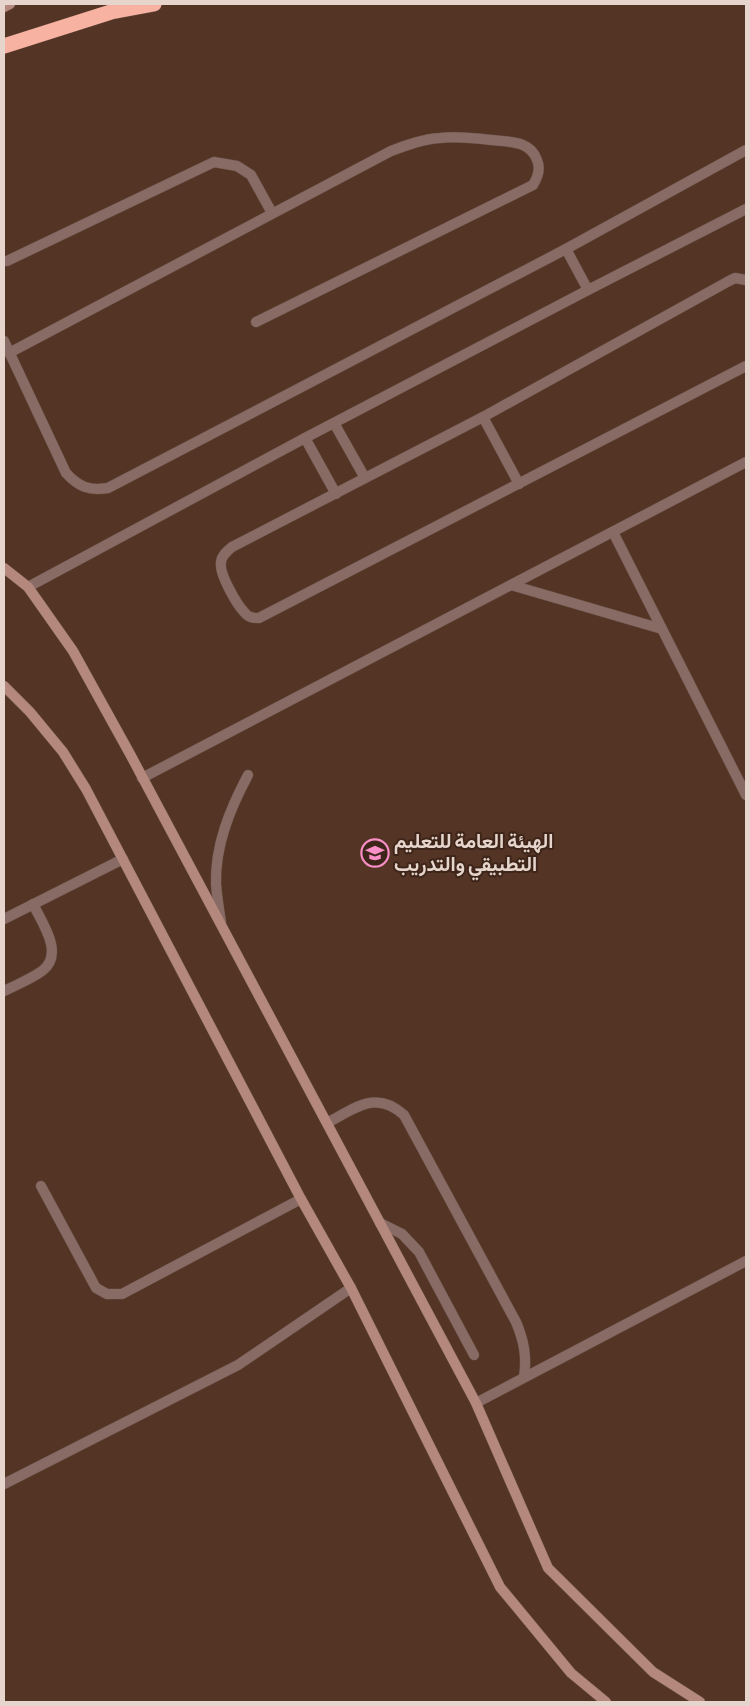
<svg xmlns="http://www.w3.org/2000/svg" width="750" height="1706" font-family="'Alegreya Sans',Vazirmatn,sans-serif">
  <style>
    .built { fill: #543424 }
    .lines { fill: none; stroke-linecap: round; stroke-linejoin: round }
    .lane-casing { stroke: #654d42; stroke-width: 11 }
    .secondary-casing { stroke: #654d42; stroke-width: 11 }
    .highway-casing { stroke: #654d42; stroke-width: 16 }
    .lane { stroke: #876b64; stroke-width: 10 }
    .secondary { stroke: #b4887d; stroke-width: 10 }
    .highway { stroke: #f7b2a1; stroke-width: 15 }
    .labels { text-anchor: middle; stroke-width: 4; stroke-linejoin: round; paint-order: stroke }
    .poi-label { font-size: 20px; font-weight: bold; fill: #e6d5cd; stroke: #3e2519; text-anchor: start }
  </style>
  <rect width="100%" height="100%" fill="#492f23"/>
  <rect class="built" x="4" y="4" width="742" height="1698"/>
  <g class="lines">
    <g class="lane-casing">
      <g id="lane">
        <polyline points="566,249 588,290"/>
        <polyline points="7,261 214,162 237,166 251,175 272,213"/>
        <path d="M746 280 735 278 727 282 483 417 232 547C227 551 221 556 221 563 219 574 237 605 245 613 249 618 254 618 259 618L746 366"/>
        <path d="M4 341 66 473C79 487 89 491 108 488L566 249 746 150"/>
        <path d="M9 353 391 151C407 145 423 139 440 138 457 136 474 138 491 140 508 142 530 140 537 160 541 169 538 177 533 185L256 322"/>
        <polyline points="483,417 519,484"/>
        <polyline points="334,423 365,478"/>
        <polyline points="305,438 336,494"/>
        <polyline points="613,532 746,795"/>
        <polyline points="511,585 662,629"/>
        <polyline points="28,587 305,438 588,290 746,209"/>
        <polyline points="142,778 746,462"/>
        <polyline points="4,919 123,859"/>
        <path d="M221 922C219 910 217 897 216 884 215 845 230 809 248 775"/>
        <path d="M4 991C16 985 31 979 42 971 65 954 42 923 33 904"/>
        <path d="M327 1123C354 1109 376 1089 404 1115L516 1322C524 1341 527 1357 524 1377"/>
        <polyline points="41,1186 96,1288 107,1294 122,1294 301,1199"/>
        <polyline points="380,1223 402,1234 419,1252 474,1355"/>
        <polyline points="476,1403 746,1261"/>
        <polyline points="4,1484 238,1365 351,1288"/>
      </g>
    </g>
    <g class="secondary-casing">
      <g id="secondary">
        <polyline points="4,7 10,4"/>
        <polyline points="4,568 28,587 73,651 130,754 476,1403 548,1568 653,1672 700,1702"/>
        <polyline points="4,686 30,712 63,752 86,789 301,1199 351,1288 500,1587 571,1673 606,1702"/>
      </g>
    </g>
    <g class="highway-casing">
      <polyline id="highway" points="4,46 111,12 154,4"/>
    </g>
    <use href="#lane" class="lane"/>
    <use href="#secondary" class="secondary"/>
    <use href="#highway" class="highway"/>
  </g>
  <defs>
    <g id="university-ring" transform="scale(1.4375)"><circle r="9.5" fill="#3e2519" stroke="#fa8fc7" stroke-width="1.5"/><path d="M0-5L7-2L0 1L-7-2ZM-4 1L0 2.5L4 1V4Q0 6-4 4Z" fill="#fa8fc7"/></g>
  </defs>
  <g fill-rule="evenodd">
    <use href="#university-ring" x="375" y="853"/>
  </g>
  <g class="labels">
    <g class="poi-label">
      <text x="394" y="848">الهيئة العامة للتعليم<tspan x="394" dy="23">التطبيقي والتدريب</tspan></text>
    </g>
  </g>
  <rect width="750" height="1706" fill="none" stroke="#e6d5cd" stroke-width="10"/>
</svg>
